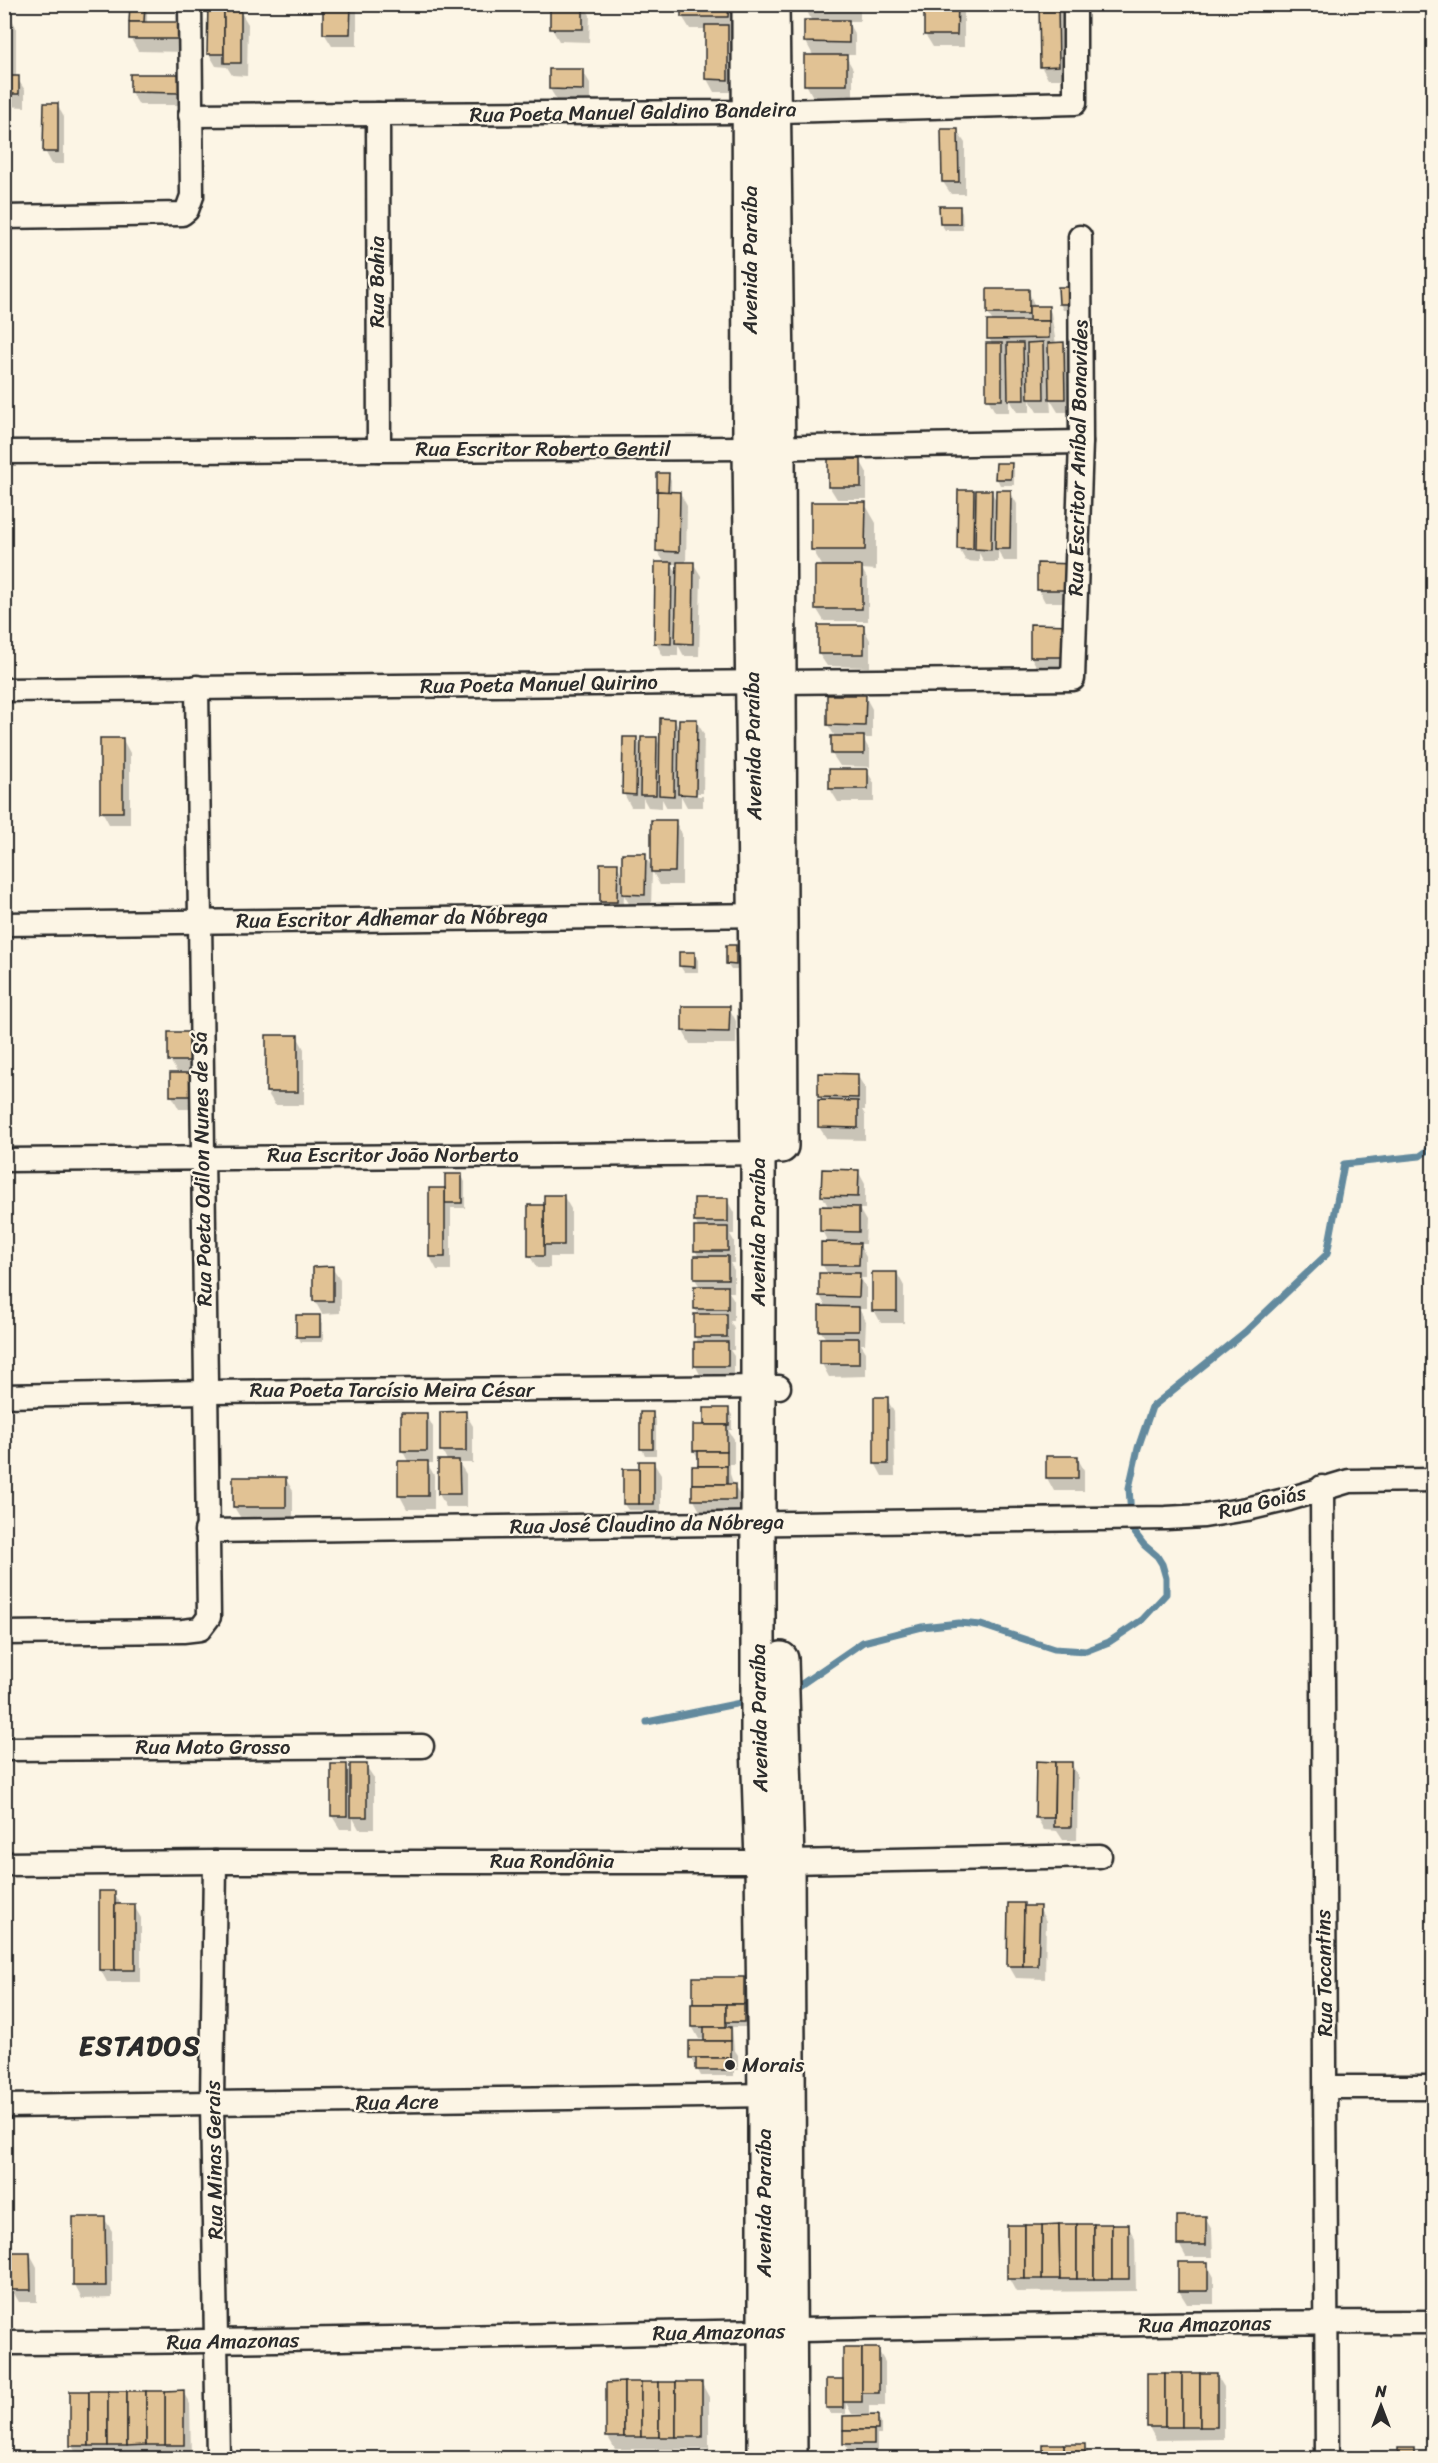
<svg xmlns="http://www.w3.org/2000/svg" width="1438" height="2463" font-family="Sriracha,sans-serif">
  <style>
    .shadow { fill: #0003; fill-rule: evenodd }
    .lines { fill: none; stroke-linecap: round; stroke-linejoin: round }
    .stream { stroke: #638a9e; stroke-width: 7 }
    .building { fill: #e1c294; stroke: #2b2b2b; stroke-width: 1.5 }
    .street-casing { stroke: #2b2b2b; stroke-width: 27 }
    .secondary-casing { stroke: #2b2b2b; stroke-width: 38 }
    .street { stroke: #fcf5e5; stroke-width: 22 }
    .secondary { stroke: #fcf5e5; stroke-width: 33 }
    .poi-dot { fill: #2b2b2b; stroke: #fcf5e5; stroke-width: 2 }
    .labels { text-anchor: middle; stroke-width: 4.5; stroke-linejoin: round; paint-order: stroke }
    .street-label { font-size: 21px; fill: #2b2b2b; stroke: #fcf5e5 }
    .poi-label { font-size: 21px; fill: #2b2b2b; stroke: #fcf5e5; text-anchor: start }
    .district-label { font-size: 27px; font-weight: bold; letter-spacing: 1.5px; fill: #2b2b2b; stroke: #fcf5e5 }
  </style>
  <rect width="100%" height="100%" fill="#fcf5e5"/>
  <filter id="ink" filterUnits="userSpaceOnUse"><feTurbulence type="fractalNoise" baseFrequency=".0167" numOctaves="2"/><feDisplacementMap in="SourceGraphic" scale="12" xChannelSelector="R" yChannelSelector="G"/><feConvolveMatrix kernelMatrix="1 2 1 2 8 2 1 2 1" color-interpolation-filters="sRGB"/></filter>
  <g filter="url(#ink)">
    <g class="shadow">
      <polygon points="131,4 147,4 147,23 179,23 186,52 138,51 131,39"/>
      <polygon points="209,4 225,4 228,11 240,11 248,24 247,76 232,75 227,67 216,66 209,54"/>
      <polygon points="325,4 355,4 357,9 357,46 332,46 324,33"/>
      <polygon points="552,4 583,4 590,15 589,42 559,41 552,29"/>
      <polygon points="683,4 735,4 735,29 730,29 735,39 735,92 714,92 707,79 707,29 690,29 682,16"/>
      <polygon points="804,4 860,4 860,21 847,21 855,35 855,55 845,55 853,69 853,98 813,97 806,84 814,57 806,42 812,22"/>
      <polygon points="926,4 964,4 964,47 933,47 925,34"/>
      <polygon points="1040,4 1058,4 1064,15 1065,79 1048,79 1041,66"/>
      <polygon points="4,14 9,14 16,27 16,77 25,90 25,107 4,106"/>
      <polygon points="582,70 590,83 590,102 558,102 550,89"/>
      <polygon points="178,76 185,89 185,105 139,105 131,92"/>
      <polygon points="57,105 64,117 64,164 52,164 45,151"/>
      <polygon points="957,131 965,143 965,194 951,194 943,182"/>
      <polygon points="959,207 962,213 963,230 945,230 941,224"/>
      <polygon points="1067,289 1070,295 1071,310 1063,310 1060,304"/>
      <polygon points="1028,290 1035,307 1048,307 1051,313 1056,344 1064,344 1071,357 1072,412 1058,412 1050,399 1051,412 1037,412 1030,400 1030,412 1017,412 1009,398 1009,412 995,412 988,399 992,344 989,338 994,323 988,314"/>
      <polygon points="860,460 867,473 867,499 837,499 829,486"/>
      <polygon points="1011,464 1014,470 1014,485 1000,485 997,479"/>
      <path d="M668 474 671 480V493H680L687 506 686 563H693L701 576 699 656H684L678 645V656H663L656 643 665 563 657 551ZM672 564H678V575Z"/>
      <polygon points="991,491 997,502 1010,491 1017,504 1017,561 1004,561 998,551 998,562 984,562 979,553 979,562 966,561 959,549 973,492 977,499"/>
      <polygon points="865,504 876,523 876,570 862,569 868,580 868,621 824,621 816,608 823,567 813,550"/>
      <polygon points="1038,565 1087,602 1045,602 1038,589"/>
      <polygon points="1031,626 1080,670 1038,669 1031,657"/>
      <polygon points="863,627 870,640 870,667 827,666 819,654"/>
      <polygon points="829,696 865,696 872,709 872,738 863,738 870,751 870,767 840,766 832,754 836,738 828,725"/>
      <polygon points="674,720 681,731 696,721 704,734 703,793 685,793 685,796 703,796 703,807 687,807 681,796 681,808 667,808 662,799 662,808 648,807 643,798 643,807 631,807 624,794 636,738 642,748 656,738 661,747"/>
      <polygon points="123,740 130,753 130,824 109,824 102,811"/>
      <polygon points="867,771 874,783 874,802 838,802 830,789"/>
      <polygon points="675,821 682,834 682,885 660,885 652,871 651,907 631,907 624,895 623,915 609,915 601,902 617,865 623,876 645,855 652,868"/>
      <polygon points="735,947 739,953 738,970 731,970 727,964"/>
      <polygon points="694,954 698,960 698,972 684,972 680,966"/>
      <polygon points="729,1008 736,1021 736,1044 690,1044 683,1031"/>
      <polygon points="198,1033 206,1109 179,1109 172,1096 178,1074 170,1060"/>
      <polygon points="297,1036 304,1049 304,1105 275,1105 267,1092"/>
      <polygon points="820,1074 857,1075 865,1088 865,1110 862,1110 865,1115 865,1140 827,1139 819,1127 822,1102 819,1097"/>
      <polygon points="858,1171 865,1184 865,1209 859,1209 866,1221 865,1244 859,1244 866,1257 866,1278 861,1278 866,1288 866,1309 859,1309 866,1321 865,1344 861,1344 866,1352 866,1376 829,1377 822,1364 826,1339 820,1330 827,1308 820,1296 828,1274 822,1264 829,1244 822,1231 829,1208 822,1195"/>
      <polygon points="462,1176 465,1182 465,1208 451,1208 451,1270 437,1270 430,1257 446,1189"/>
      <polygon points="564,1197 571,1209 571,1257 550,1257 550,1268 537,1268 529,1255 545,1207"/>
      <polygon points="727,1200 734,1213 734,1234 730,1234 734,1241 734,1263 730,1263 734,1270 734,1292 729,1292 734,1300 734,1321 730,1321 734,1329 734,1350 730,1350 734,1356 734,1378 702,1378 695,1365 699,1344 695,1337 699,1316 695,1309 700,1287 695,1279 699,1257 695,1250 699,1229 695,1221"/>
      <polygon points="332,1268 340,1280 340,1313 322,1314 315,1301"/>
      <polygon points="897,1273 904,1286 904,1323 881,1323 874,1310"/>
      <polygon points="319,1317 323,1323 323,1342 301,1342 298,1336"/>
      <polygon points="887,1399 894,1412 895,1476 882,1476 875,1463"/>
      <polygon points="728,1409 732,1415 732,1430 728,1430 734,1439 734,1464 730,1464 730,1474 734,1486 742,1499 742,1513 701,1513 694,1500 694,1468 699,1468 699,1459 694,1451 705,1426"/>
      <polygon points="465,1413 473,1426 473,1463 459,1463 466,1474 466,1507 446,1507 439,1494 439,1462 448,1462 442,1450"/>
      <polygon points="426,1414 433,1427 433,1463 427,1463 434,1475 434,1509 407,1509 400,1496 409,1463 402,1450"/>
      <polygon points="642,1414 652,1414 656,1420 656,1455 645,1455 642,1449"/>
      <polygon points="1047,1457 1077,1457 1084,1470 1084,1491 1054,1491 1047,1478"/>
      <polygon points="653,1462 661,1475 661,1517 648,1517 644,1510 628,1510 624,1504 640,1471"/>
      <polygon points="285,1478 293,1491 293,1520 242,1520 234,1507"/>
      <polygon points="1038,1763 1071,1763 1078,1776 1077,1840 1063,1840 1057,1831 1044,1830 1037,1818"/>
      <polygon points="346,1765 352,1776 366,1766 374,1778 374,1829 359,1829 353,1818 353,1829 340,1829 332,1816"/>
      <polygon points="114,1893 122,1906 134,1906 141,1918 141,1982 107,1982 100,1969"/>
      <polygon points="1009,1904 1039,1908 1046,1921 1045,1979 1016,1978 1009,1966"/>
      <polygon points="743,1979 751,1991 751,2016 747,2016 747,2027 732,2027 734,2049 738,2055 738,2070 734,2070 734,2076 701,2076 691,2057 705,2043 705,2039 699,2039 692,2026"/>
      <polygon points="104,2218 112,2231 112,2298 82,2299 75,2286"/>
      <polygon points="1205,2218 1212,2230 1213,2257 1186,2257 1179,2244"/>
      <polygon points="1128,2226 1135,2239 1136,2291 1016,2292 1009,2279"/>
      <polygon points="30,2254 37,2267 37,2302 19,2302 12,2290"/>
      <polygon points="1179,2264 1207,2264 1214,2277 1214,2304 1187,2304 1179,2291"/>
      <polygon points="878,2350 885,2362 885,2406 869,2406 869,2414 852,2414 846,2403 846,2414 831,2414 827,2408 845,2380"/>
      <polygon points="1216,2374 1224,2387 1224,2439 1156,2440 1149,2427"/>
      <polygon points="702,2384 709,2397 709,2449 615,2449 608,2437"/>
      <polygon points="183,2392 190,2404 191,2458 79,2458 72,2446"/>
      <polygon points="877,2417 881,2423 881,2435 877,2435 877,2450 848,2450 845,2444"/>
      <polygon points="1044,2445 1084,2445 1091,2458 1044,2458"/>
      <polygon points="1400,2450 1413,2450 1418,2458 1400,2458"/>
    </g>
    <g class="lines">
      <g class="stream">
        <polyline points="793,1690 863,1642 922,1627 959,1623 981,1625 1054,1649 1086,1651 1109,1642 1142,1620 1166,1594 1166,1578 1162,1564 1157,1556 1144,1545 1132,1529 1129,1488 1138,1448 1152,1407 1245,1332 1327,1254 1344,1164 1420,1156 1434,1146"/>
        <polyline points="647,1722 750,1701"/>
      </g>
    </g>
    <g class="building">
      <polygon points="130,4 145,4 144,22 129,22"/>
      <polygon points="208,4 224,4 224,54 207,54"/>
      <polygon points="323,4 351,4 350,34 323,34"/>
      <rect x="550" y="4" width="33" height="25"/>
      <polygon points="681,4 729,4 728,17 681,17"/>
      <rect x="803" y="4" width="51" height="5"/>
      <polygon points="924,4 958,4 957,35 924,35"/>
      <polygon points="1039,4 1058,4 1059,66 1040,67"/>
      <rect x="224" y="9" width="17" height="54"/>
      <polygon points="4,13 10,13 9,63 4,62"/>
      <polygon points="804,20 849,20 849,43 804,42"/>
      <rect x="129" y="22" width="51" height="17"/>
      <polygon points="705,25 728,25 728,80 705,79"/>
      <rect x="804" y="55" width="43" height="30"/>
      <polygon points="549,69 583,69 583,90 549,89"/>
      <polygon points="130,74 179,74 179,93 130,92"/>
      <rect x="4" y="76" width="15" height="18"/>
      <polygon points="44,103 58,103 58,152 43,152"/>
      <polygon points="941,129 958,129 959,182 942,182"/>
      <polygon points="939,206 960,206 960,224 940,224"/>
      <polygon points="1058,287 1068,287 1068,304 1059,304"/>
      <rect x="987" y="289" width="42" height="25"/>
      <rect x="1029" y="306" width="20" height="15"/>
      <polygon points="987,321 1049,321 1049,338 987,339"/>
      <polygon points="1043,342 1044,399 1028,399 1027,343"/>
      <polygon points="1064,342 1065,399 1049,399 1048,343"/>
      <rect x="986" y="343" width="16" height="57"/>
      <polygon points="1007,343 1023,343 1024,400 1008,400"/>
      <polygon points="828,458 861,459 861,487 828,487"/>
      <polygon points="996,463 1012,463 1011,479 995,479"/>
      <polygon points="657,473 669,473 668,492 657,491"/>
      <polygon points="958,490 974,490 973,549 957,549"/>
      <polygon points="976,490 992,490 991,550 975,549"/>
      <polygon points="996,490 1011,490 1010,549 995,549"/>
      <polygon points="657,491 680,492 679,552 656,551"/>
      <polygon points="811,502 866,502 865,550 811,550"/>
      <polygon points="655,562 672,562 671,644 654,643"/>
      <polygon points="677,562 694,562 693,644 675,643"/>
      <polygon points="1037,563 1080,564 1080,590 1037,590"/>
      <rect x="815" y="566" width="47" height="43"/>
      <polygon points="1030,624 1073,625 1073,657 1030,657"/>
      <rect x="818" y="625" width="46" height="29"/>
      <polygon points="827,695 866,695 865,726 827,725"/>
      <polygon points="660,718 675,719 674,796 659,795"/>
      <polygon points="679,719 697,719 696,795 678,794"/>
      <rect x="831" y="736" width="33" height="18"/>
      <polygon points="623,737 637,737 636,795 622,794"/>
      <polygon points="641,737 657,737 656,795 640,795"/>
      <rect x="100" y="738" width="23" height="74"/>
      <rect x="829" y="769" width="39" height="20"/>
      <polygon points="651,820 676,820 675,872 651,872"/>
      <polygon points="622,853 646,853 645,895 622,894"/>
      <polygon points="600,863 618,863 617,902 600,902"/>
      <polygon points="726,945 736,945 736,965 726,964"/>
      <polygon points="679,952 695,952 695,967 679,966"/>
      <polygon points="682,1006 730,1006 729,1032 682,1031"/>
      <rect x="168" y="1032" width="31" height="29"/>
      <rect x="266" y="1035" width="32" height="57"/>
      <rect x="170" y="1073" width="29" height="23"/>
      <polygon points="818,1073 858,1074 858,1098 818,1097"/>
      <polygon points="818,1100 858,1101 858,1128 818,1127"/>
      <polygon points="822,1169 859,1170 858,1197 821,1196"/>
      <rect x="445" y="1174" width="17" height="29"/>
      <rect x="429" y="1188" width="16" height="69"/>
      <rect x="544" y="1195" width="20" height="50"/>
      <rect x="694" y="1198" width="34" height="24"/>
      <rect x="528" y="1205" width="16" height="51"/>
      <polygon points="820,1206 859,1207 859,1232 820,1231"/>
      <rect x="694" y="1227" width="34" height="24"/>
      <polygon points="821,1242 860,1243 859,1265 821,1265"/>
      <rect x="694" y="1256" width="34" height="23"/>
      <polygon points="333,1266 333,1301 313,1301 313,1267"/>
      <rect x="872" y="1272" width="25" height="39"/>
      <polygon points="819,1273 860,1273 859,1297 819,1296"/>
      <rect x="694" y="1286" width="34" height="23"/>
      <polygon points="819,1306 859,1307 859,1331 819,1331"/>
      <rect x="694" y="1314" width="33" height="23"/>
      <rect x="296" y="1315" width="24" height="22"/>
      <rect x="820" y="1338" width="39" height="26"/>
      <rect x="694" y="1342" width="34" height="24"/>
      <rect x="874" y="1397" width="14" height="67"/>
      <rect x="704" y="1408" width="25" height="17"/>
      <polygon points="466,1411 466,1451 440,1451 440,1412"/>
      <rect x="640" y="1412" width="13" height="37"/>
      <rect x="401" y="1413" width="26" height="38"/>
      <rect x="693" y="1425" width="34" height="26"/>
      <rect x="698" y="1451" width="29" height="15"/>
      <rect x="1046" y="1456" width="32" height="22"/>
      <polygon points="438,1460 459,1460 460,1494 438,1494"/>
      <rect x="398" y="1461" width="30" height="35"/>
      <rect x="639" y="1461" width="15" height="43"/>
      <rect x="692" y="1466" width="35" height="18"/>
      <rect x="623" y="1469" width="16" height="35"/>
      <rect x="233" y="1477" width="53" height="30"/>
      <rect x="692" y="1484" width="43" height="16"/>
      <polygon points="1036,1761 1055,1762 1054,1818 1035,1818"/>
      <polygon points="1055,1762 1072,1762 1071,1827 1054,1827"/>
      <rect x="331" y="1764" width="16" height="52"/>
      <rect x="350" y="1764" width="17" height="53"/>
      <rect x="99" y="1891" width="16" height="79"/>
      <polygon points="1008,1903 1024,1903 1023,1966 1007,1966"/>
      <rect x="115" y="1904" width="20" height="66"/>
      <polygon points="1024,1906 1040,1906 1038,1966 1023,1966"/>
      <rect x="693" y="1977" width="51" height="27"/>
      <rect x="691" y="2004" width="35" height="23"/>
      <rect x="726" y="2004" width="18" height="18"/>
      <rect x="704" y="2027" width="27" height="14"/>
      <rect x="689" y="2041" width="42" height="17"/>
      <rect x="696" y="2058" width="35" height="12"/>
      <rect x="1177" y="2216" width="29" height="29"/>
      <polygon points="73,2217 105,2217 106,2286 73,2286"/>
      <polygon points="1059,2224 1060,2279 1042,2279 1042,2225"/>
      <polygon points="1059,2224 1077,2224 1077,2279 1060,2279"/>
      <rect x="1077" y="2224" width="17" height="55"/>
      <rect x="1094" y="2224" width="18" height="55"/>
      <rect x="1112" y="2224" width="17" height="55"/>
      <rect x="1007" y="2225" width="18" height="54"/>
      <rect x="1025" y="2225" width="17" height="54"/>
      <polygon points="10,2252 30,2252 31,2290 10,2290"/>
      <rect x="1178" y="2262" width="30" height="29"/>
      <rect x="843" y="2348" width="19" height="54"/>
      <rect x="862" y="2348" width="17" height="45"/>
      <rect x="1147" y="2373" width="18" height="54"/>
      <rect x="1165" y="2373" width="17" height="54"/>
      <rect x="1182" y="2373" width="18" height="54"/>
      <rect x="1200" y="2373" width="17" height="54"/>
      <rect x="826" y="2379" width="17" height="29"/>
      <polygon points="624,2382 624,2437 606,2437 606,2383"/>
      <rect x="624" y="2382" width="17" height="55"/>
      <rect x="641" y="2382" width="18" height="55"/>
      <rect x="659" y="2382" width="17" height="55"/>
      <rect x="676" y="2382" width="26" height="55"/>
      <polygon points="184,2390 184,2445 165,2445 165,2391"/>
      <rect x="70" y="2391" width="19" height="55"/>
      <rect x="89" y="2391" width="19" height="55"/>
      <rect x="108" y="2391" width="19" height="55"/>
      <polygon points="127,2391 146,2391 146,2445 127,2446"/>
      <rect x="146" y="2391" width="19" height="54"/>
      <polygon points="878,2415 878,2430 843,2430 843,2416"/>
      <rect x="843" y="2430" width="31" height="14"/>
      <polygon points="1043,2444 1064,2444 1065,2458 1043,2458"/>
      <polygon points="1064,2444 1085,2444 1085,2458 1065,2458"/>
      <rect x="1398" y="2448" width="16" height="10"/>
    </g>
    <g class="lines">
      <g class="street-casing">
        <g id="street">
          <polyline points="378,114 379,450"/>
          <polyline points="190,115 749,112 1075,103 1075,4"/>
          <polyline points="4,217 182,214 187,210 192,196 190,4"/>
          <polyline points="4,452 750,448 1081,442"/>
          <polyline points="4,690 1073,679 1081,442 1080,237"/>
          <polyline points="4,924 768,915"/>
          <polyline points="4,1160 771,1153"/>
          <polyline points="4,1396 205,1392 779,1387"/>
          <polyline points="1322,1487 1327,2458"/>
          <polyline points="206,1531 1166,1518 1204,1516 1247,1509 1289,1499 1349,1481 1434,1480"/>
          <polyline points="4,1633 183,1631 200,1629 209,1617 197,687"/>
          <polyline points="4,1749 422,1746"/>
          <polyline points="215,1862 212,2104 218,2458"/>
          <polyline points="4,1864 215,1862 787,1862 1100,1856"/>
          <polyline points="1326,2087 1434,2087"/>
          <polyline points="4,2106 778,2095"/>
          <path d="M4 2343C481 2341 957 2322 1434 2322"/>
        </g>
      </g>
      <g class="secondary-casing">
        <g id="secondary">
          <polyline points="749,4 750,448 758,1153 758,1744 762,1861 765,2096 765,2458"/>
          <polyline points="772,4 778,448 781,1146"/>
          <polyline points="781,1659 787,1862 790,2458"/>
        </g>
      </g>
      <use href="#street" class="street"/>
      <use href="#secondary" class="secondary"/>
    </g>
  </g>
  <circle class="poi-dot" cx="730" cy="2065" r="6"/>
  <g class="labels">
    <g class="street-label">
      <text transform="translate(633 112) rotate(-1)" y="7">Rua Poeta Manuel Galdino Bandeira</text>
      <text transform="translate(750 260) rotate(-90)" y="7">Avenida Paraíba</text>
      <text transform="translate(377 282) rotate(-90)" y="7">Rua Bahia</text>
      <text x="543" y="456">Rua Escritor Roberto Gentil</text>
      <text transform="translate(1078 458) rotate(-89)" y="7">Rua Escritor Aníbal Bonavides</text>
      <text transform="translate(539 684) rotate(-1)" y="7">Rua Poeta Manuel Quirino</text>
      <text transform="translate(753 746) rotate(-91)" y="7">Avenida Paraíba</text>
      <text transform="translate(392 918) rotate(-1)" y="7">Rua Escritor Adhemar da Nóbrega</text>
      <text x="393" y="1162">Rua Escritor João Norberto</text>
      <text transform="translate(202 1169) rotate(-91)" y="7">Rua Poeta Odilon Nunes de Sá</text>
      <text transform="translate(758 1232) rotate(-90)" y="7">Avenida Paraíba</text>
      <text x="392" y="1397">Rua Poeta Tarcísio Meira César</text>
      <text transform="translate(1262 1502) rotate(-13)" y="7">Rua Goiás</text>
      <text transform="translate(647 1524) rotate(-1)" y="7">Rua José Claudino da Nóbrega</text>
      <text transform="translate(759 1718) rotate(-91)" y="7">Avenida Paraíba</text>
      <text x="213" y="1754">Rua Mato Grosso</text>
      <text x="552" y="1868">Rua Rondônia</text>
      <text transform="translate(1324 1973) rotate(-91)" y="7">Rua Tocantins</text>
      <text transform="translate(397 2102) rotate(-1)" y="7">Rua Acre</text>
      <text transform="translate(214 2160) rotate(-91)" y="7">Rua Minas Gerais</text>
      <text transform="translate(764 2203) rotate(-90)" y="7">Avenida Paraíba</text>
      <text transform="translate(1205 2324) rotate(-1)" y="7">Rua Amazonas</text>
      <text transform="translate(719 2332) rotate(-1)" y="7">Rua Amazonas</text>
      <text transform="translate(233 2341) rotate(-1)" y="7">Rua Amazonas</text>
    </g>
    <g class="poi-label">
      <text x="742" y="2072">Morais</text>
    </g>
    <g class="district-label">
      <text x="140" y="2055">ESTADOS</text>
    </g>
  </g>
  <rect width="1438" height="2463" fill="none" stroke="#fcf5e5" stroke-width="24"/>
  <rect x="12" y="12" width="1414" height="2439" fill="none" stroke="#2b2b2b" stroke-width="2" filter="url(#ink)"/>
  <g transform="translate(1381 2406)" stroke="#fcf5e5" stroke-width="4.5" paint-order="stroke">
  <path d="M0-4.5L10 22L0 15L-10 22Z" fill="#2b2b2b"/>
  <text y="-9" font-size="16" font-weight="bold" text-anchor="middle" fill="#2b2b2b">N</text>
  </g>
</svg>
